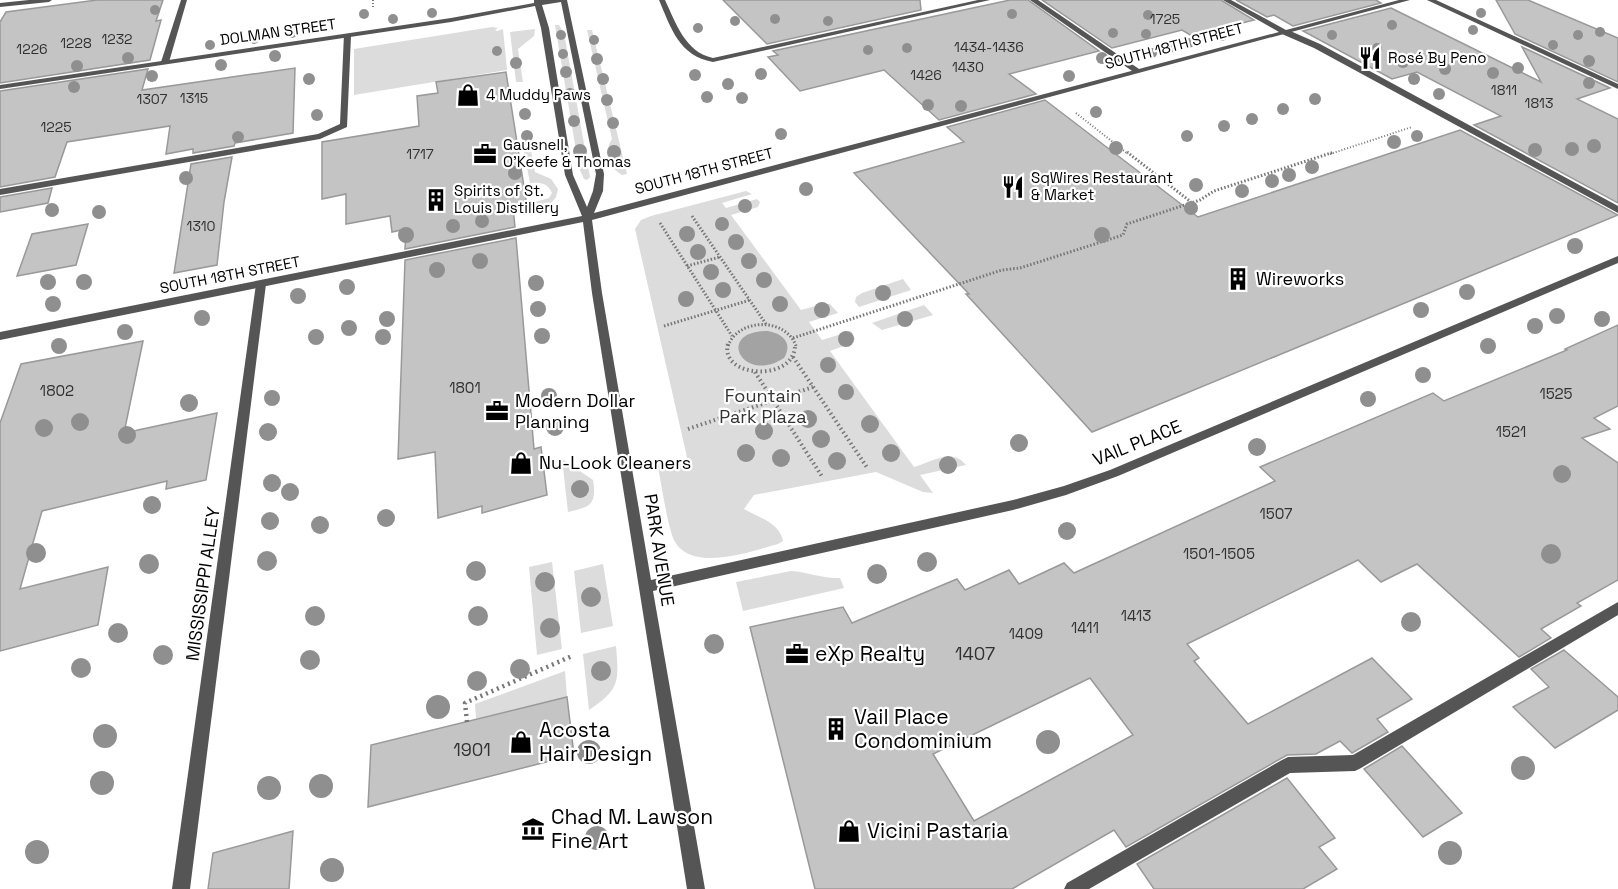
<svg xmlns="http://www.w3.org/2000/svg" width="1618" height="889" font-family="'Space Grotesk',sans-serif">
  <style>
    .green { fill: #dcdcdc }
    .water { fill: #a3a3a3 }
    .building { fill: #c4c4c4; stroke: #999; stroke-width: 1.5; fill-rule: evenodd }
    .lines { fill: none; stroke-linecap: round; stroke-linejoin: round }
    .path-far3 { stroke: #777; stroke-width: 2; stroke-dasharray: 1 2; stroke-linecap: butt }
    .path-far2 { stroke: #777; stroke-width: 3; stroke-dasharray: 1.5 2; stroke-linecap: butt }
    .path-far1 { stroke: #777; stroke-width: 4; stroke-dasharray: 1.5 3; stroke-linecap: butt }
    .path { stroke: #777; stroke-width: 4.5; stroke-dasharray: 2 4; stroke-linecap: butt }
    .service { fill: #555; fill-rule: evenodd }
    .minor { fill: #555; fill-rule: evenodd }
    .tree { fill: #8f8f8f }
    .labels { text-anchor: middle; stroke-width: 4.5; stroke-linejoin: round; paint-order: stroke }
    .far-number-label { font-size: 14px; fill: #313131 }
    .far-street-label { font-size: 15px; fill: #000; stroke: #fff }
    .far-poi-label { font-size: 15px; fill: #000; stroke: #fff; text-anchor: start }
    .number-label { font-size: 15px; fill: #313131 }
    .poi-label { font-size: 18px; fill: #000; stroke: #fff; text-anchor: start }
    .park-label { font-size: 18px; fill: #333; stroke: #fff }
    .street-label { font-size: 18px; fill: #000; stroke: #fff }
    .near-number-label { font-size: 18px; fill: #313131 }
    .near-poi-label { font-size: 21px; fill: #000; stroke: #fff; text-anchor: start }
  </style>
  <rect width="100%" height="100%" fill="#fff"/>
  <g class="green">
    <polygon points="555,25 559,25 564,33 590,177 587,180 584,179 579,168"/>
    <polygon points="492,27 498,28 495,30 497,31 503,29 507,70 354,95 354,49"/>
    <polygon points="535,29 534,36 518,49 523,82 516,82 510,32"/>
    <path d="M587 30H592L627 174 622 175C608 166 603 153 612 139Z"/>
    <path d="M531 151 535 172 551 179 558 189 556 197 549 206 536 205 535 202 549 198 552 193C548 183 540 182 530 183L524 152Z"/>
    <path d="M746 191 752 194 722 203 726 208 757 199 760 202 758 207 731 215 801 310 823 304H830L838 313 809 322 822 340 851 331 855 339 852 343 830 351 914 467C932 462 952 447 966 465L920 475 933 493 923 492 876 472 754 495 744 509C758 517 780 523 783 541L778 544C751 551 685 576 672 535 665 512 662 486 657 462L664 460 689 466 635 229 641 220 651 216Z"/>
    <polygon points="903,279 911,290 859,307 855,302 856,297 862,293"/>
    <polygon points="924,305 933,315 882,330 872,323"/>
    <path d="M562 459 593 480C597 505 590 507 568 512Z"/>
    <polygon points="552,562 562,649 537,655 529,567"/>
    <polygon points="603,564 613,626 581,633 574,571"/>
    <path d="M791 571C808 572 823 579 840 578L844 588 743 611 736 582Z"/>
    <path d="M616 646C619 682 620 689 589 710L583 654Z"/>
    <polygon points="565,671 567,697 476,719 475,704"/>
  </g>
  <path class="water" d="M768 331C783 334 793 343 784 358 743 385 714 331 768 331Z"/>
  <g class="building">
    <polygon points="97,0 163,0 156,21 161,20 150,60 0,83 0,22 6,12"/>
    <polygon points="723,0 920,0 921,10 767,44"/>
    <polygon points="1010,0 1028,0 1099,51 1009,74 1036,94 939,120 884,70 800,91 768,57 778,55 773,51"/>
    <polygon points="1042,0 1221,0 1254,20 1192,36 1182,30 1112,48"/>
    <polygon points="1236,0 1376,0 1381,3 1293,26 1274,15 1267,17"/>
    <polygon points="1496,0 1528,0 1618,38 1618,82 1515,34"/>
    <polygon points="1391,8 1541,82 1522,47 1610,88 1577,99 1618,119 1618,203 1474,125 1501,116 1417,72 1392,79 1303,31"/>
    <polygon points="295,68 293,133 235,143 234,146 193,153 193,149 166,154 170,126 67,142 55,177 0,187 0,91 148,69 142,90"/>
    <polygon points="506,72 527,206 513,208 515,227 405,249 406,229 392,232 390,216 346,224 346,194 322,199 322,142 419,126 417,96 438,93 436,82"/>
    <polygon points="1045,100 1198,217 1460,130 1618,215 1092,432 966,294 969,294 854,173 964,142 947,127"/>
    <polygon points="232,157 224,202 217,265 174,273 191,164"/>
    <polygon points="52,188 48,203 0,212 0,197"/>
    <polygon points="88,224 76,265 17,276 32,234"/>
    <polygon points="516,238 534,449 541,447 547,495 482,513 482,506 438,518 435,452 398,459 405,260"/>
    <path d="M1618 325V406L1594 418 1610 429 1582 438 1618 463V580L1577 603 1581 606 1541 629 1551 638 1519 657 1417 564 1381 582 1358 560 1187 644 1199 658 1194 661 1248 724 1372 658 1412 699 1377 719 1388 732 1352 753 1340 741 1316 754 1287 755 1126 847 1114 830 1012 889H815L750 627 843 607 852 623 957 579 965 590 1009 570 1019 584 1064 563 1074 573 1275 481 1260 467 1433 393 1444 401 1567 350 1565 349ZM1090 678 1133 735 974 821 933 754Z"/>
    <polygon points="143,341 124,433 217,413 206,480 166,489 167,481 42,511 20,589 108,567 98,625 0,651 0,423 21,364"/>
    <polygon points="1564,650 1618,697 1618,710 1555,748 1513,707 1549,687 1531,669"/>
    <polygon points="567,697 574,755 368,807 371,745"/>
    <polygon points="1402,746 1462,813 1423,837 1364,769"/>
    <polygon points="1287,778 1335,838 1319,847 1337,869 1303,889 1154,889 1137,864"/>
    <polygon points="293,831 289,889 208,889 213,853"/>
  </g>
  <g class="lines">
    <g class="path-far3">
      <polyline points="373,0 373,9"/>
      <polyline points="1076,113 1128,154"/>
      <polyline points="1330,154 1412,127"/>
    </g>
    <g class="path-far2">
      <polyline points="1127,152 1191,202"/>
      <polyline points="692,216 766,324"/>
      <polyline points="660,223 732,336"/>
      <polyline points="687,266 720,257"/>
      <polyline points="664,326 750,300"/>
      <polyline points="793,338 1002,270 1020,268 1123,235 1127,224 1200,200 1214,191 1334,152"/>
      <path d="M728 346C738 318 786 317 796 346"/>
    </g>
    <g class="path-far1">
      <path d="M728 344C719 378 796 383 795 344"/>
      <polyline points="793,357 868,469"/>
      <polyline points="755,372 823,478"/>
      <polyline points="688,429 813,387"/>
    </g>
    <polyline class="path" points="467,722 465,703 572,656"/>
    <g class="service">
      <polygon points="29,0 52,0 49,2 0,7 0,3"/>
      <polygon points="181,0 187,0 169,62 162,64 161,62"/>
      <path d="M659 0H665C676 23 685 52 713 58L978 0H990L713 62C679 56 671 28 659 0Z"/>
      <polygon points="1030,0 1038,0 1142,71 1135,73"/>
      <polygon points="1282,30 1288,30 1320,44 1618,206 1618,213 1314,48 1282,34"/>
      <polygon points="344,34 351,36 347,127 320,139 0,195 0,189 318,134 340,124"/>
      <polygon points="261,281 266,284 190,889 172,889 256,284"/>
      <polygon points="1618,602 1618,615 1361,768 1355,771 1290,773 1089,889 1064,889 1067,883 1282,760 1288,757 1353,755"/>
    </g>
    <g class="minor">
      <path d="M534 0H567L604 174 603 191 594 213 1279 32 1223 0H1231L1286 30 1399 0H1410L592 220 602 293 651 580 1013 500 1064 486 1110 470 1618 256V263L1118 476 1066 495 1013 510 653 591 705 889H687L592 293 583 222 0 340V332L582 216 565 175 541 28 535 6 451 22 0 89V85L451 18 534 3ZM561 2 596 174 593 191 587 207 573 175 549 28 542 5Z"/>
      <polygon points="1427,0 1436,0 1618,84 1618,89"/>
    </g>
  </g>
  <g class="tree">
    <circle cx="155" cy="10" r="5"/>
    <circle cx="432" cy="13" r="5"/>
    <circle cx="1481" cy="13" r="5"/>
    <circle cx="364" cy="14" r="5"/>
    <circle cx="1012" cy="14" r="5"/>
    <circle cx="1148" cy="15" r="5"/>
    <circle cx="393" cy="19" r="5"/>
    <circle cx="775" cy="19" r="5"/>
    <circle cx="735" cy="21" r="5"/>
    <circle cx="828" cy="21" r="5"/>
    <circle cx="1392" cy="25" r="5"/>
    <circle cx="698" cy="28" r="5"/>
    <circle cx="1473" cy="30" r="5"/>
    <circle cx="1600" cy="32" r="5"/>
    <circle cx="292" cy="33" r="5"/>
    <circle cx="1113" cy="33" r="5"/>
    <circle cx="1146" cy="34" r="5"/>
    <circle cx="561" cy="35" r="5"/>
    <circle cx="1332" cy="35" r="5"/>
    <circle cx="1578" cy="35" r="5"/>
    <circle cx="1222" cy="36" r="5"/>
    <circle cx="254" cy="39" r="5"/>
    <circle cx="594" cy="40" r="5"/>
    <circle cx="1189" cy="43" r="5"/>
    <circle cx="210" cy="45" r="5"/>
    <circle cx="1553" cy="45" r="5"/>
    <circle cx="907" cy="48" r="5"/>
    <circle cx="1170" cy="48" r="5"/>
    <circle cx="1377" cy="48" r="5"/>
    <circle cx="868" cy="50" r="5"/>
    <circle cx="497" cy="51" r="5"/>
    <circle cx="1152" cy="53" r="5"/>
    <circle cx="563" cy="54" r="5"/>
    <circle cx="275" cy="56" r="6"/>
    <circle cx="128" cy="58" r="6"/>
    <circle cx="1102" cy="58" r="6"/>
    <circle cx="597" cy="59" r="6"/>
    <circle cx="1589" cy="61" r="6"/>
    <circle cx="1403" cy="62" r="6"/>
    <circle cx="516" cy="63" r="6"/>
    <circle cx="221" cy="65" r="6"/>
    <circle cx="77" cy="66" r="6"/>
    <circle cx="1518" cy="68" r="6"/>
    <circle cx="1445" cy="69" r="6"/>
    <circle cx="566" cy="72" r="6"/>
    <circle cx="1493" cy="73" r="6"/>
    <circle cx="761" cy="74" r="6"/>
    <circle cx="695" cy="75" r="6"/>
    <circle cx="152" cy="76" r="6"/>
    <circle cx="1069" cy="76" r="6"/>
    <circle cx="309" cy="79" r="6"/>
    <circle cx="603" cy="79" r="6"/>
    <circle cx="1414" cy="79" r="6"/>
    <circle cx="1589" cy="83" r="6"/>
    <circle cx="728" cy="84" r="6"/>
    <circle cx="74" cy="87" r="6"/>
    <circle cx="570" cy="94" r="6"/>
    <circle cx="1439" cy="94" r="6"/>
    <circle cx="707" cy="97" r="6"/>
    <circle cx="742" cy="98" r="6"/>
    <circle cx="1315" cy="99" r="6"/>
    <circle cx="607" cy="100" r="6"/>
    <circle cx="928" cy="105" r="6"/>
    <circle cx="961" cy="106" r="6"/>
    <circle cx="1283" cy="109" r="6"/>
    <circle cx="1096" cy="112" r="6"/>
    <circle cx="525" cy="114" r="6"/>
    <circle cx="317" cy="115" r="6"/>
    <circle cx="1252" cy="119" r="6"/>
    <circle cx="574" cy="121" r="6"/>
    <circle cx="613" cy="123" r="6"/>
    <circle cx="1224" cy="126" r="6"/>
    <circle cx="781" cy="134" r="6"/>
    <circle cx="527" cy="136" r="6"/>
    <circle cx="1187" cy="136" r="6"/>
    <circle cx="1417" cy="136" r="6"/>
    <circle cx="238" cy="137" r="6"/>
    <circle cx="1394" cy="142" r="7"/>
    <circle cx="1594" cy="146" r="7"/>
    <circle cx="1116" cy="148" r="7"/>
    <circle cx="1572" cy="149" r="7"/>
    <circle cx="1535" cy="150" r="7"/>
    <circle cx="580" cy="151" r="7"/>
    <circle cx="614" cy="152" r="7"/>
    <circle cx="1312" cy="167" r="7"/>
    <circle cx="515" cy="173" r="7"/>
    <circle cx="1289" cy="175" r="7"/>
    <circle cx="186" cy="178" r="7"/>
    <circle cx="1272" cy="181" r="7"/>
    <circle cx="1196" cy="185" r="7"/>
    <circle cx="806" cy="189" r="7"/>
    <circle cx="1242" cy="191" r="7"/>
    <circle cx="745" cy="206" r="7"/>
    <circle cx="1191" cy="208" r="7"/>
    <circle cx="52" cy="210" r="7"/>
    <circle cx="99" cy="212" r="7"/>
    <circle cx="482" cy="221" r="7"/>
    <circle cx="722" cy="224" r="7"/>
    <circle cx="453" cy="226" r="7"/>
    <circle cx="687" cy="234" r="8"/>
    <circle cx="406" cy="235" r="8"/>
    <circle cx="1102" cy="235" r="8"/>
    <circle cx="736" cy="242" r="8"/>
    <circle cx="1575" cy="246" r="8"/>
    <circle cx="698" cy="252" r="8"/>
    <circle cx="480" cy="261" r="8"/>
    <circle cx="749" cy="261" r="8"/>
    <circle cx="437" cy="270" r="8"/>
    <circle cx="711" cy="272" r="8"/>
    <circle cx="764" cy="280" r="8"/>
    <circle cx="48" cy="282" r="8"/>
    <circle cx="84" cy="282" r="8"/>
    <circle cx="536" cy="283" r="8"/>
    <circle cx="347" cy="287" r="8"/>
    <circle cx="723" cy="290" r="8"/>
    <circle cx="1467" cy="292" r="8"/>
    <circle cx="883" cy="293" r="8"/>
    <circle cx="298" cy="296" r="8"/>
    <circle cx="686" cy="299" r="8"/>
    <circle cx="53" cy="304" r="8"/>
    <circle cx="780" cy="304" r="8"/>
    <circle cx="538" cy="309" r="8"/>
    <circle cx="822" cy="310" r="8"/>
    <circle cx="1421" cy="310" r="8"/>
    <circle cx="1557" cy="316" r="8"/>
    <circle cx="202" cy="318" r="8"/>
    <circle cx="387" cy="319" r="8"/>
    <circle cx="905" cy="319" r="8"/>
    <circle cx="1602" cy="319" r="8"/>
    <circle cx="1535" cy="326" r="8"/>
    <circle cx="349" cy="328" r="8"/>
    <circle cx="125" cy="332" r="8"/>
    <circle cx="542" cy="336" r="8"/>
    <circle cx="316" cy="337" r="8"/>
    <circle cx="383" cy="337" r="8"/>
    <circle cx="846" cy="339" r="8"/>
    <circle cx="59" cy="346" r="8"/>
    <circle cx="1488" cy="346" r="8"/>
    <circle cx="828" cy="365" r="8"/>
    <circle cx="1423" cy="375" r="8"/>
    <circle cx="846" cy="392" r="8"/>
    <circle cx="549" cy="396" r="8"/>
    <circle cx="272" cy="398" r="8"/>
    <circle cx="1368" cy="399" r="8"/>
    <circle cx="189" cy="403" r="9"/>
    <circle cx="808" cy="419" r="9"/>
    <circle cx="80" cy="422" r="9"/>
    <circle cx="870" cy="424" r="9"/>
    <circle cx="555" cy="427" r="9"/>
    <circle cx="44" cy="428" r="9"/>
    <circle cx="764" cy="431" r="9"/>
    <circle cx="268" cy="432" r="9"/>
    <circle cx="127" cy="435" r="9"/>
    <circle cx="821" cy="439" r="9"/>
    <circle cx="1019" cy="443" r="9"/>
    <circle cx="1257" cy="447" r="9"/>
    <circle cx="746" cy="453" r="9"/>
    <circle cx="891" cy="453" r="9"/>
    <circle cx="781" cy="458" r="9"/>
    <circle cx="837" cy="461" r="9"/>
    <circle cx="948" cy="465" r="9"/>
    <circle cx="1562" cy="474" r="9"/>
    <circle cx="272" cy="483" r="9"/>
    <circle cx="580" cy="489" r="9"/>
    <circle cx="290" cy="492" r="9"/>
    <circle cx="152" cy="505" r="9"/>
    <circle cx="386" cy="518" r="9"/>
    <circle cx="270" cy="521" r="9"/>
    <circle cx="320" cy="525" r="9"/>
    <circle cx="1067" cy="531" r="9"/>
    <circle cx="36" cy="553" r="10"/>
    <circle cx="1551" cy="554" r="10"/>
    <circle cx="267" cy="561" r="10"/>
    <circle cx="927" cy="562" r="10"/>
    <circle cx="149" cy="564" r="10"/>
    <circle cx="476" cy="571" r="10"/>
    <circle cx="877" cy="574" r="10"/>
    <circle cx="545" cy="582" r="10"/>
    <circle cx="591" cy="597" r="10"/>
    <circle cx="315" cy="616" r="10"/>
    <circle cx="478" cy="616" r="10"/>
    <circle cx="1411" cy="622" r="10"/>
    <circle cx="550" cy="628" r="10"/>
    <circle cx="118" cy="633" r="10"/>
    <circle cx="714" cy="644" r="10"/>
    <circle cx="163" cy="655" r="10"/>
    <circle cx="310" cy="660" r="10"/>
    <circle cx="81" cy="668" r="10"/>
    <circle cx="520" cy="669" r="10"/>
    <circle cx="601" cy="671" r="10"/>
    <circle cx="477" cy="681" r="10"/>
    <circle cx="438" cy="707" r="12"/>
    <circle cx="105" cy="736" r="12"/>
    <circle cx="1048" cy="742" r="12"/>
    <circle cx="589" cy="752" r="12"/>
    <circle cx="1523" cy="768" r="12"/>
    <circle cx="102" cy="783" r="12"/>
    <circle cx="321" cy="786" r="12"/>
    <circle cx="269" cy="788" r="12"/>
    <circle cx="597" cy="838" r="12"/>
    <circle cx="37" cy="852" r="12"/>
    <circle cx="1450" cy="853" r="12"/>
    <circle cx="332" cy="870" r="12"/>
  </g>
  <defs>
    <g id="restaurant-bare" transform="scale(1.8)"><path d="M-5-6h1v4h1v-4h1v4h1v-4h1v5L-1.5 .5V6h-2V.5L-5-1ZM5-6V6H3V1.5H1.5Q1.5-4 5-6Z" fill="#000" stroke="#fff" stroke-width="2.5" paint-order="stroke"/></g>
    <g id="shop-bare" transform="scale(1.8)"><path d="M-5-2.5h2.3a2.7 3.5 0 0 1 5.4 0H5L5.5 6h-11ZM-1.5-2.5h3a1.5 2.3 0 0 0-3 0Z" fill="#000" stroke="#fff" stroke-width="2.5" paint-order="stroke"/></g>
    <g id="office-bare" transform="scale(1.8)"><path d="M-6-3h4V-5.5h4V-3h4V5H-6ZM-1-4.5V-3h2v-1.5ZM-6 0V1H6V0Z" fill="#000" stroke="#fff" stroke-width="2.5" paint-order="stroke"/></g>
    <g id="building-bare" transform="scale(1.8)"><path d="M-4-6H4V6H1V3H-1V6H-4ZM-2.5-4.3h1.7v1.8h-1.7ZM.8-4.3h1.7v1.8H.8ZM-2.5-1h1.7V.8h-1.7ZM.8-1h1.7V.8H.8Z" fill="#000" stroke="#fff" stroke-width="2.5" paint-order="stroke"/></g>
    <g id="museum-bare" transform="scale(1.8)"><path d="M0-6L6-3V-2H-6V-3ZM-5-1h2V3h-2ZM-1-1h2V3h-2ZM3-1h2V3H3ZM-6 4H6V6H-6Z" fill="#000" stroke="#fff" stroke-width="2.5" paint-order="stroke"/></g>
  </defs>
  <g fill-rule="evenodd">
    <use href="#restaurant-bare" x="1370" y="58"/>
    <use href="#shop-bare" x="468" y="95"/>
    <use href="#office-bare" x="485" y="154"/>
    <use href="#restaurant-bare" x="1013" y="187"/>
    <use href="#building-bare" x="436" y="200"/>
    <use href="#building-bare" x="1238" y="279"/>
    <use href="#office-bare" x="497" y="411"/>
    <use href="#shop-bare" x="521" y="463"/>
    <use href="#office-bare" x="797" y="654"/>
    <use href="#building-bare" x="836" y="729"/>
    <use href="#shop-bare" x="521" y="742"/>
    <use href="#museum-bare" x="533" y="829"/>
    <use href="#shop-bare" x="849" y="831"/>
  </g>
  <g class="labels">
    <g class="far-number-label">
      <text x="1165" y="24">1725</text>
      <text x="117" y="44">1232</text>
      <text x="76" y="48">1228</text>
      <text x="989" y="52">1434-1436</text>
      <text x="32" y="54">1226</text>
      <text x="968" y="72">1430</text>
      <text x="926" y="80">1426</text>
      <text x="1504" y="95">1811</text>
      <text x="194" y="103">1315</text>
      <text x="152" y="104">1307</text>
      <text x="1539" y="108">1813</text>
      <text x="56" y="132">1225</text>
      <text x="420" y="159">1717</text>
      <text x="201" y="231">1310</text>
    </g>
    <g class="far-street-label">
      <text transform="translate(278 32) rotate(-8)" y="5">DOLMAN STREET</text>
      <text transform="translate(1174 46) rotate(-15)" y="5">SOUTH 18TH STREET</text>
      <text transform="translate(704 171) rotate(-15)" y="5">SOUTH 18TH STREET</text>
      <text transform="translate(230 275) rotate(-11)" y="5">SOUTH 18TH STREET</text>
    </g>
    <g class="far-poi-label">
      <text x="1388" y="63">Rosé By Peno</text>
      <text x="486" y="100">4 Muddy Paws</text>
      <text x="503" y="150">Gausnell,<tspan x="503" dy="17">O'Keefe &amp; Thomas</tspan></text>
      <text x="1031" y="183">SqWires Restaurant<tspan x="1031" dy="17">&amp; Market</tspan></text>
      <text x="454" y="196">Spirits of St.<tspan x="454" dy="17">Louis Distillery</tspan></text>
    </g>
    <g class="number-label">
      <text x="465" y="393">1801</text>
      <text x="57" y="396">1802</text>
      <text x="1556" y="399">1525</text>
      <text x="1511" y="437">1521</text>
      <text x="1276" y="519">1507</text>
      <text x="1219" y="559">1501-1505</text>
      <text x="1136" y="621">1413</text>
      <text x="1085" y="633">1411</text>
      <text x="1026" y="639">1409</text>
    </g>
    <g class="poi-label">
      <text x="1256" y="285">Wireworks</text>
      <text x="515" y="407">Modern Dollar<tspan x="515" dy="21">Planning</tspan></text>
      <text x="539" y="469">Nu-Look Cleaners</text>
    </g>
    <g class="park-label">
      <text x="763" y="402">Fountain<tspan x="763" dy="21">Park Plaza</tspan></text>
    </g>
    <g class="street-label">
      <text transform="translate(1137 443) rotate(-22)" y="6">VAIL PLACE</text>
      <text transform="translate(659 550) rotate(81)" y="6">PARK AVENUE</text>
      <text transform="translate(203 584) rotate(-82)" y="6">MISSISSIPPI ALLEY</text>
    </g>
    <g class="near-number-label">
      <text x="975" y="660">1407</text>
      <text x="472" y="756">1901</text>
    </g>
    <g class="near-poi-label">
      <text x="815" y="661">eXp Realty</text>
      <text x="854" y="724">Vail Place<tspan x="854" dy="24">Condominium</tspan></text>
      <text x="539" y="737">Acosta<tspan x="539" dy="24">Hair Design</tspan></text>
      <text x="551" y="824">Chad M. Lawson<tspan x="551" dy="24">Fine Art</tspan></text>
      <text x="867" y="838">Vicini Pastaria</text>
    </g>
  </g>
</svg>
